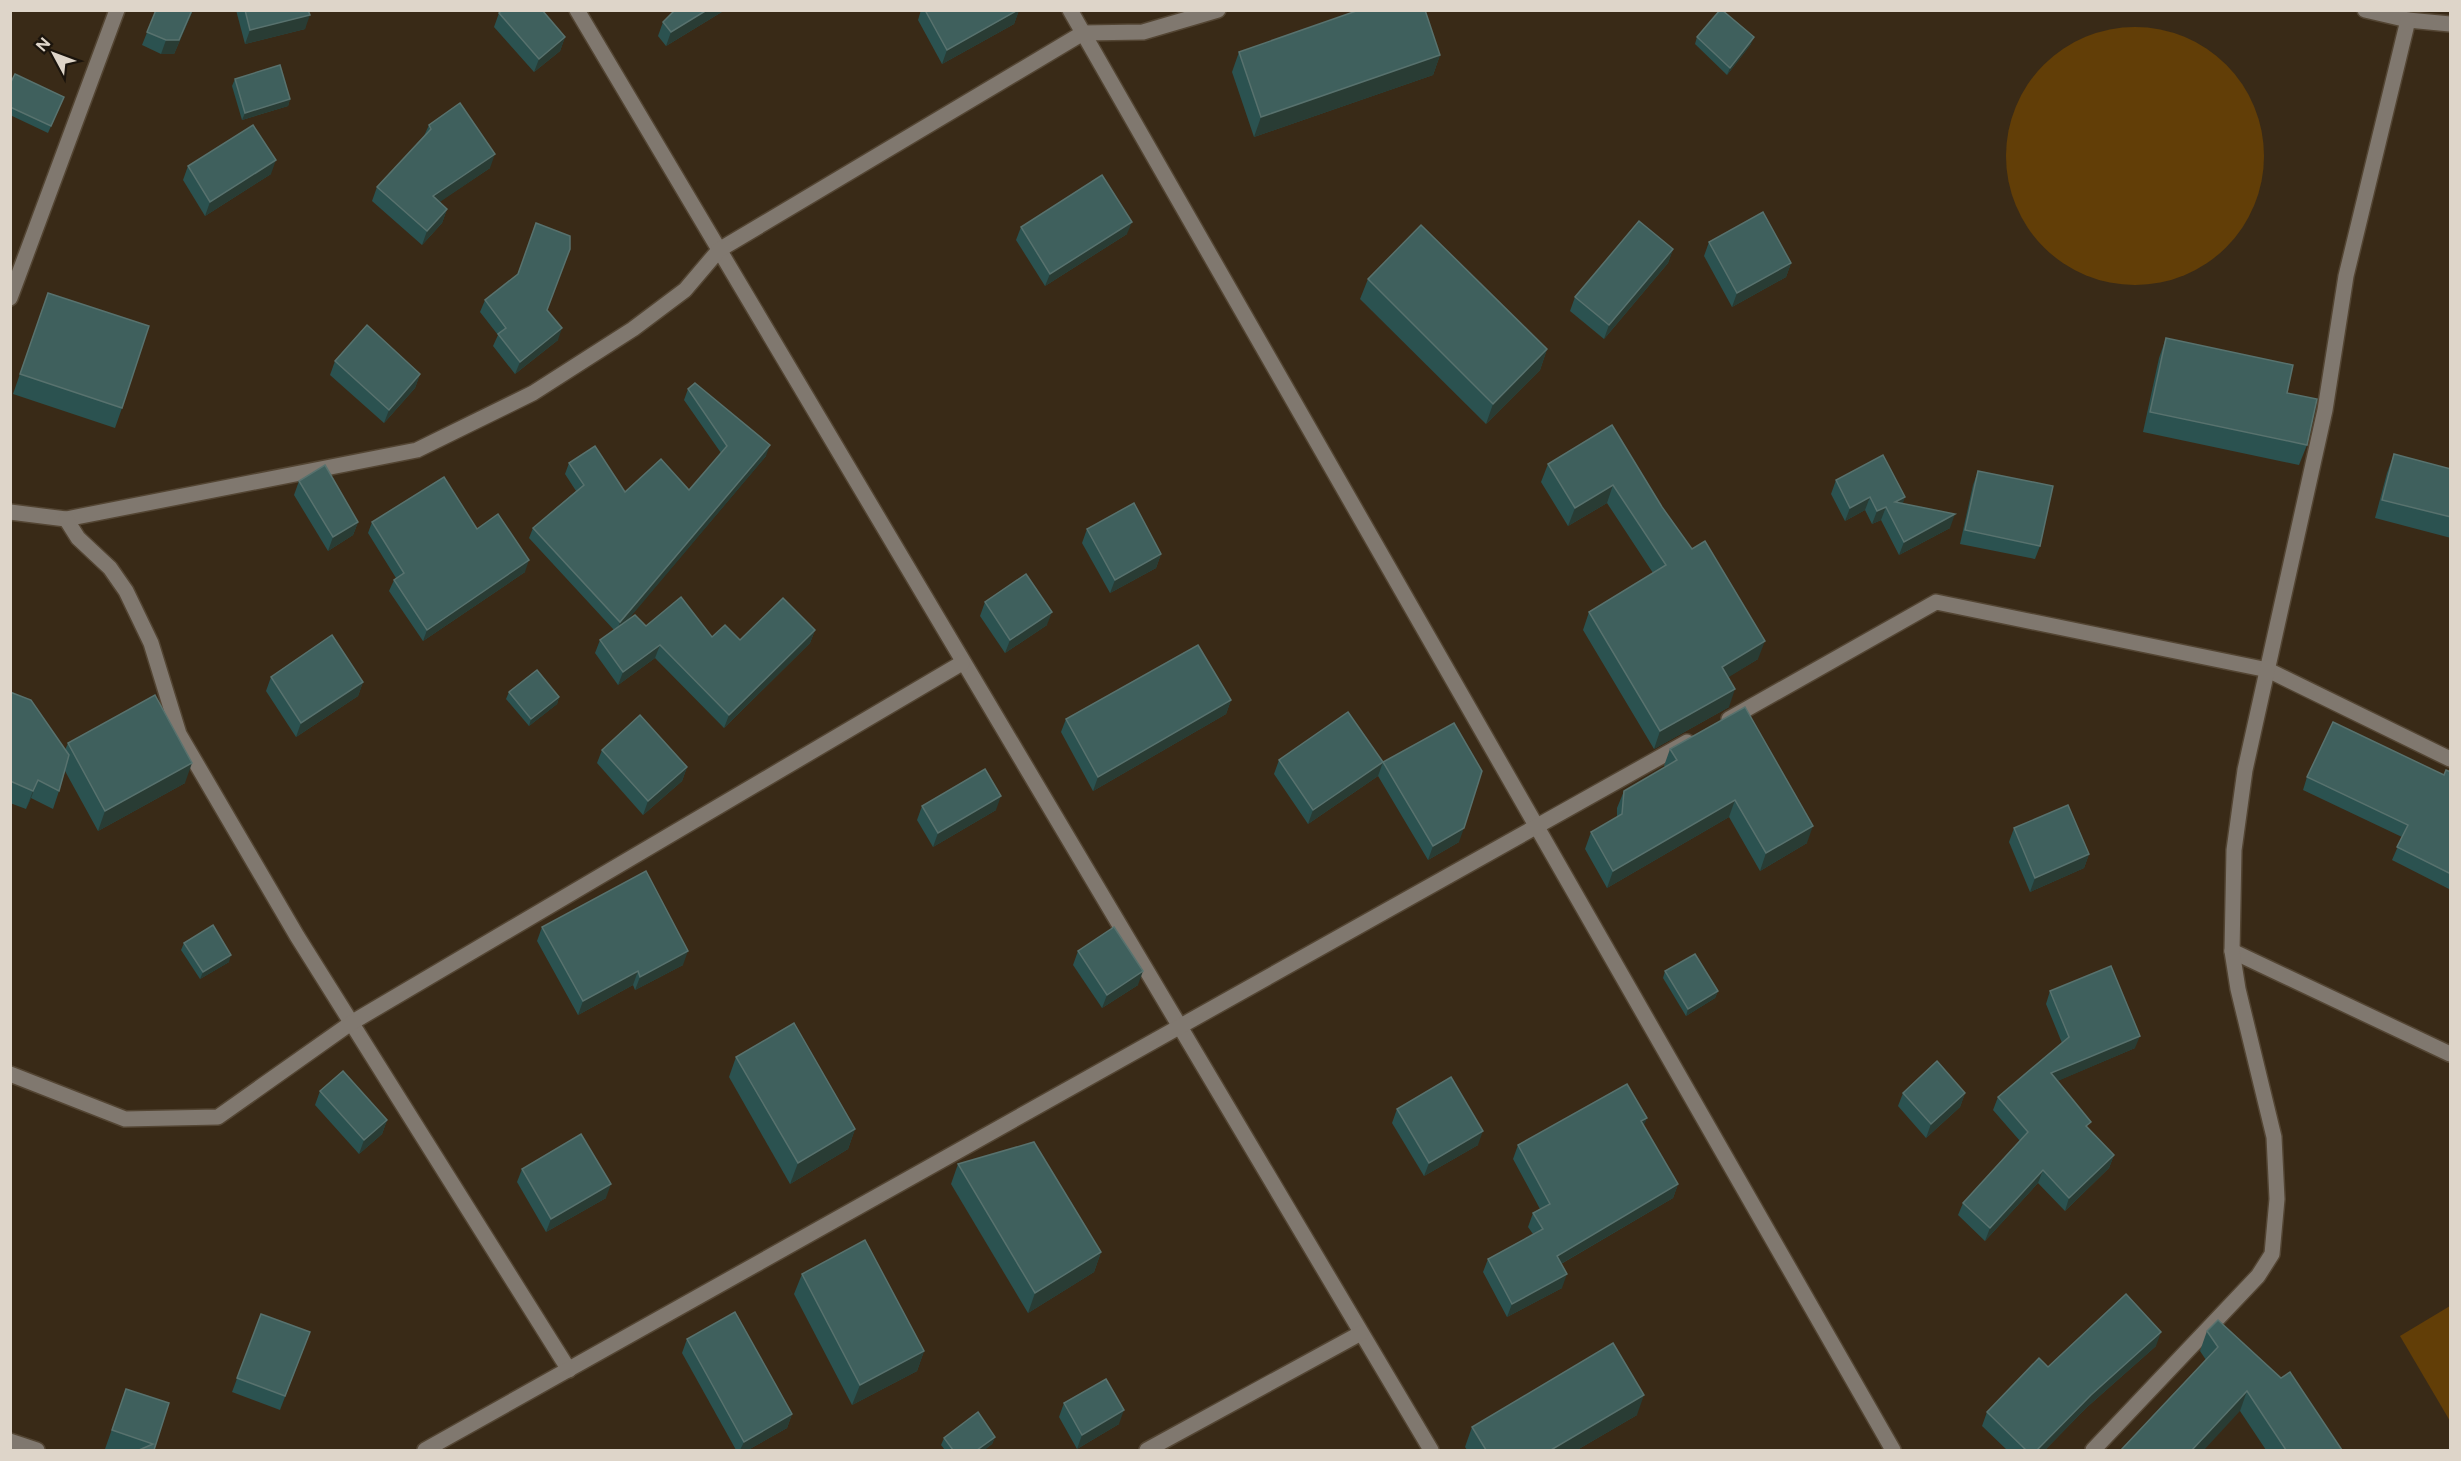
<svg xmlns="http://www.w3.org/2000/svg" width="2461" height="1461" font-family="Figtree,sans-serif">
  <style>
    .green { fill: #623e07 }
    .lines { fill: none; stroke-linecap: round; stroke-linejoin: round }
    .minor-casing { stroke: #534533; stroke-width: 18 }
    .minor { stroke: #80786f; stroke-width: 15 }
    .wall { fill: #2b5250 }
    .shaded-wall { fill: #293c34 }
    .building { fill: #3f605d; stroke: #58726e; stroke-width: 1.5 }
  </style>
  <rect width="100%" height="100%" fill="#392a17"/>
  <g class="green">
    <circle cx="2135" cy="156" r="129"/>
    <polygon points="2450,1306 2450,1421 2400,1336"/>
  </g>
  <g class="lines">
    <g class="minor-casing">
      <g id="minor">
        <polyline points="577,10 1431,1450"/>
        <polyline points="1070,10 1893,1450"/>
        <polyline points="2365,10 2408,20 2450,24"/>
        <polyline points="10,298 117,10"/>
        <polyline points="10,512 66,519 417,450 533,393 633,329 685,290 719,250 1083,33 1143,32 1218,10"/>
        <polyline points="66,519 78,538 110,568 126,591 151,643 179,734 297,936 569,1370"/>
        <polyline points="1729,719 1936,602 2268,670 2450,759"/>
        <polyline points="2232,951 2450,1054"/>
        <polyline points="10,1074 125,1119 218,1117 351,1023 962,663"/>
        <polyline points="10,1441 37,1450"/>
        <polyline points="425,1450 1687,742"/>
        <polyline points="1147,1450 1361,1333"/>
        <polyline points="2093,1450 2258,1276 2272,1254 2277,1199 2274,1137 2238,989 2232,951 2234,850 2245,770 2325,410 2346,276 2408,20"/>
      </g>
    </g>
    <use href="#minor" class="minor"/>
  </g>
  <g class="wall">
    <polygon points="156,10 193,10 174,54 161,54 142,45"/>
    <polygon points="236,10 308,10 305,29 245,44"/>
    <polygon points="675,10 725,10 666,46 658,36 663,22"/>
    <polygon points="921,10 1019,10 1014,24 942,64 918,20"/>
    <polygon points="499,13 565,37 560,51 534,72 494,27"/>
    <polygon points="1697,37 1751,44 1727,75 1695,44"/>
    <polygon points="1239,52 1440,55 1433,75 1254,137 1232,72"/>
    <polygon points="235,79 290,99 288,106 242,120 232,86"/>
    <polygon points="10,84 64,97 48,133 10,115"/>
    <polygon points="429,125 490,168 439,202 447,209 442,223 422,245 372,201 377,187 424,136"/>
    <polygon points="188,166 271,174 205,216 183,180"/>
    <polygon points="1021,227 1127,234 1045,286 1016,240"/>
    <polygon points="1709,242 1791,263 1786,277 1732,307 1704,256"/>
    <polygon points="1673,249 1668,263 1604,339 1570,311 1575,297"/>
    <polygon points="1368,279 1547,349 1540,370 1486,424 1360,299"/>
    <polygon points="48,293 122,408 115,428 13,394"/>
    <polygon points="485,300 547,310 558,340 515,374 493,346 498,335 480,312"/>
    <polygon points="2166,338 2287,393 2307,445 2299,465 2143,432 2159,358"/>
    <polygon points="335,361 420,374 415,388 384,423 330,375"/>
    <polygon points="688,389 766,456 628,619 646,626 712,637 740,640 815,630 810,643 724,728 655,658 618,685 595,653 600,640 614,630 529,538 533,528 576,491 565,474 569,463 625,492 689,490 721,453 684,400"/>
    <polygon points="1612,425 1662,507 1758,659 1728,677 1729,707 1654,749 1583,630 1589,612 1653,573 1607,503 1568,526 1541,482 1548,464"/>
    <polygon points="2394,454 2451,469 2451,538 2375,518 2387,473"/>
    <polygon points="1978,471 2040,546 2035,559 1960,544 1973,485"/>
    <polygon points="1836,480 1903,504 1950,528 1899,555 1881,520 1872,524 1865,510 1845,521 1831,494"/>
    <polygon points="299,481 358,522 353,535 328,551 294,495"/>
    <polygon points="372,522 477,529 525,572 423,641 389,591 394,580 396,578 368,533"/>
    <polygon points="1087,529 1161,554 1156,568 1110,593 1082,543"/>
    <polygon points="985,602 1047,625 1005,653 980,616"/>
    <polygon points="271,677 363,682 358,696 296,737 266,691"/>
    <polygon points="10,692 65,750 68,743 185,783 98,831 65,771 59,791 53,809 31,798 26,809 10,803"/>
    <polygon points="509,692 559,697 557,704 529,726 506,699"/>
    <polygon points="1231,700 1226,714 1093,791 1061,732 1066,719"/>
    <polygon points="1670,749 1807,843 1760,871 1729,817 1607,888 1585,849 1591,832 1617,817 1617,808 1624,791 1665,767 1664,766"/>
    <polygon points="602,750 687,767 682,781 643,815 597,763"/>
    <polygon points="1279,760 1383,762 1459,842 1428,860 1378,776 1308,824 1274,774"/>
    <polygon points="2451,772 2451,890 2392,860 2402,837 2303,790 2307,777 2444,775"/>
    <polygon points="922,806 996,810 933,847 917,820"/>
    <polygon points="2014,828 2089,854 2084,868 2030,892 2009,842"/>
    <polygon points="542,927 683,965 635,990 633,985 578,1015 537,941"/>
    <polygon points="184,943 229,962 200,979 181,950"/>
    <polygon points="1078,951 1138,985 1102,1008 1073,965"/>
    <polygon points="1665,971 1718,991 1715,998 1686,1016 1663,978"/>
    <polygon points="2050,991 2135,1048 2057,1081 2089,1129 2114,1155 2109,1168 2065,1211 2038,1183 1985,1241 1958,1215 1963,1203 2020,1141 1993,1110 1998,1097 2062,1043 2046,1004"/>
    <polygon points="736,1057 855,1129 848,1149 790,1184 729,1077"/>
    <polygon points="320,1091 387,1120 382,1134 359,1154 315,1105"/>
    <polygon points="1903,1093 1965,1093 1960,1107 1926,1138 1898,1106"/>
    <polygon points="1397,1109 1478,1145 1424,1176 1392,1123"/>
    <polygon points="1644,1126 1678,1184 1673,1198 1561,1264 1562,1288 1507,1317 1483,1272 1488,1259 1533,1234 1528,1227 1533,1213 1540,1209 1513,1159 1518,1145"/>
    <polygon points="958,1164 1101,1252 1094,1272 1028,1313 951,1184"/>
    <polygon points="522,1169 606,1198 546,1232 517,1182"/>
    <polygon points="802,1274 924,1351 917,1371 852,1405 794,1294"/>
    <polygon points="261,1314 310,1332 280,1410 232,1392"/>
    <polygon points="2207,1331 2342,1450 2266,1450 2200,1351"/>
    <polygon points="687,1339 792,1414 787,1428 748,1450 736,1450 682,1353"/>
    <polygon points="2156,1346 2086,1408 2045,1450 2007,1450 1982,1426 1987,1412 2048,1367"/>
    <polygon points="126,1389 169,1403 154,1450 110,1450 105,1449"/>
    <polygon points="1064,1403 1119,1424 1077,1449 1059,1417"/>
    <polygon points="1637,1415 1577,1450 1467,1450 1465,1447 1472,1427"/>
    <polygon points="995,1437 992,1444 984,1450 945,1450 941,1445 944,1438"/>
  </g>
  <g class="shaded-wall">
    <polygon points="192,10 193,10 174,54 161,54 166,40"/>
    <polygon points="707,10 725,10 666,46 671,32"/>
    <polygon points="1019,10 1014,24 942,64 947,50"/>
    <polygon points="310,15 305,29 245,44 250,30"/>
    <polygon points="565,37 560,51 534,72 539,59"/>
    <polygon points="1754,37 1751,44 1727,75 1730,68"/>
    <polygon points="1440,55 1433,75 1254,137 1261,117"/>
    <polygon points="290,99 288,106 242,120 245,113"/>
    <polygon points="495,154 490,168 428,210 433,196"/>
    <polygon points="276,160 271,174 205,216 210,202"/>
    <polygon points="447,209 442,223 422,245 427,231"/>
    <polygon points="1132,222 1127,234 1045,286 1050,274"/>
    <polygon points="1673,249 1668,263 1604,339 1609,325"/>
    <polygon points="1791,263 1786,277 1732,307 1737,293"/>
    <polygon points="562,328 558,340 515,374 520,362"/>
    <polygon points="1547,349 1540,370 1486,424 1493,404"/>
    <polygon points="420,374 415,388 384,423 389,410"/>
    <polygon points="770,445 766,456 617,633 620,622"/>
    <polygon points="1613,485 1607,503 1568,526 1575,508"/>
    <polygon points="1870,497 1865,510 1845,521 1850,508"/>
    <polygon points="1905,497 1901,510 1895,502"/>
    <polygon points="1886,507 1881,520 1872,524 1877,511"/>
    <polygon points="1955,514 1950,528 1899,555 1904,542"/>
    <polygon points="358,522 353,535 328,551 333,537"/>
    <polygon points="1161,554 1156,568 1110,593 1115,580"/>
    <polygon points="529,560 525,572 423,641 427,630"/>
    <polygon points="1052,612 1047,625 1005,653 1010,640"/>
    <polygon points="815,630 810,643 724,728 729,715"/>
    <polygon points="1765,641 1758,659 1716,685 1722,667"/>
    <polygon points="660,645 655,658 618,685 623,672"/>
    <polygon points="363,682 358,696 296,737 301,723"/>
    <polygon points="1735,689 1729,707 1654,749 1660,731"/>
    <polygon points="559,697 557,704 529,726 531,719"/>
    <polygon points="1231,700 1226,714 1093,791 1098,777"/>
    <polygon points="1383,762 1378,776 1308,824 1313,810"/>
    <polygon points="192,763 185,783 98,831 105,811"/>
    <polygon points="687,767 682,781 643,815 648,801"/>
    <polygon points="38,780 31,798 26,809 33,791"/>
    <polygon points="1001,796 996,810 933,847 938,833"/>
    <polygon points="1735,800 1729,817 1607,888 1613,871"/>
    <polygon points="1813,826 1807,843 1760,871 1766,853"/>
    <polygon points="1464,828 1459,842 1428,860 1433,846"/>
    <polygon points="2089,854 2084,868 2030,892 2035,878"/>
    <polygon points="688,951 683,965 635,990 640,977"/>
    <polygon points="231,955 229,962 200,979 203,972"/>
    <polygon points="638,971 633,985 578,1015 583,1001"/>
    <polygon points="1143,971 1138,985 1102,1008 1107,995"/>
    <polygon points="1718,991 1715,998 1686,1016 1688,1009"/>
    <polygon points="2140,1036 2135,1048 2046,1086 2051,1073"/>
    <polygon points="1965,1093 1960,1107 1926,1138 1931,1124"/>
    <polygon points="1647,1118 1641,1132 1641,1121"/>
    <polygon points="387,1120 382,1134 359,1154 364,1140"/>
    <polygon points="855,1129 848,1149 790,1184 798,1163"/>
    <polygon points="1483,1131 1478,1145 1424,1176 1429,1163"/>
    <polygon points="2114,1155 2109,1168 2065,1211 2069,1198"/>
    <polygon points="2043,1170 2038,1183 1985,1241 1990,1228"/>
    <polygon points="611,1184 606,1198 546,1232 551,1219"/>
    <polygon points="1678,1184 1673,1198 1552,1269 1557,1256"/>
    <polygon points="1101,1252 1094,1272 1028,1313 1035,1293"/>
    <polygon points="1567,1274 1562,1288 1507,1317 1512,1304"/>
    <polygon points="2161,1332 2156,1346 2086,1408 2045,1450 2037,1450 2091,1395"/>
    <polygon points="924,1351 917,1371 852,1405 860,1385"/>
    <polygon points="2247,1391 2240,1411 2204,1450 2192,1450"/>
    <polygon points="1644,1395 1637,1415 1577,1450 1551,1450"/>
    <polygon points="1124,1410 1119,1424 1077,1449 1082,1435"/>
    <polygon points="792,1414 787,1428 748,1450 740,1450 744,1442"/>
    <polygon points="995,1437 992,1444 984,1450 977,1450"/>
  </g>
  <g class="building">
    <polygon points="156,10 192,10 179,40 166,40 147,32"/>
    <polygon points="245,10 308,10 310,15 250,30"/>
    <polygon points="502,10 542,10 565,37 539,59 499,13"/>
    <polygon points="675,10 707,10 671,32 663,22"/>
    <polygon points="925,10 1018,10 947,50"/>
    <polygon points="1359,10 1425,10 1440,55 1261,117 1239,52"/>
    <polygon points="1720,10 1722,10 1754,37 1730,68 1697,37"/>
    <polygon points="280,65 290,99 245,113 235,79"/>
    <polygon points="15,74 64,97 51,126 10,107 10,84"/>
    <polygon points="460,103 495,154 433,196 447,209 427,231 377,187 431,129 429,125"/>
    <polygon points="253,125 276,160 210,202 188,166"/>
    <polygon points="1102,175 1132,222 1050,274 1021,227"/>
    <polygon points="1763,212 1791,263 1737,293 1709,242"/>
    <polygon points="1639,221 1673,249 1609,325 1575,297"/>
    <polygon points="536,223 570,236 570,249 547,310 562,328 520,362 498,334 506,328 485,300 518,274"/>
    <polygon points="1421,225 1547,349 1493,404 1368,279"/>
    <polygon points="48,293 149,326 122,408 20,374"/>
    <polygon points="367,325 420,374 389,410 335,361"/>
    <polygon points="2166,338 2293,365 2287,393 2317,399 2307,445 2150,412"/>
    <polygon points="695,383 770,445 620,622 533,528 584,485 569,463 595,446 625,492 661,459 689,490 727,446 688,389"/>
    <polygon points="1612,425 1662,507 1692,549 1705,541 1765,641 1722,667 1735,689 1660,731 1589,612 1666,565 1613,485 1575,508 1548,464"/>
    <polygon points="2394,454 2451,469 2451,517 2382,500"/>
    <polygon points="1883,455 1905,497 1895,502 1955,514 1904,542 1886,507 1877,511 1870,497 1850,508 1836,480"/>
    <polygon points="325,465 358,522 333,537 299,481"/>
    <polygon points="1978,471 2053,486 2040,546 1965,530"/>
    <polygon points="444,477 477,529 498,514 529,560 427,630 394,580 404,573 372,522"/>
    <polygon points="1134,503 1161,554 1115,580 1087,529"/>
    <polygon points="1026,574 1052,612 1010,640 985,602"/>
    <polygon points="681,597 712,637 725,625 740,640 783,598 815,630 729,715 660,645 623,672 600,640 635,615 646,626"/>
    <polygon points="332,635 363,682 301,723 271,677"/>
    <polygon points="1198,645 1231,700 1098,777 1066,719"/>
    <polygon points="537,670 559,697 531,719 509,692"/>
    <polygon points="10,692 31,700 69,755 59,791 38,780 33,791 10,781"/>
    <polygon points="155,695 192,763 105,811 68,743"/>
    <polygon points="1745,707 1813,826 1766,853 1735,800 1613,871 1591,832 1622,814 1624,791 1677,760 1670,749"/>
    <polygon points="1348,712 1383,762 1313,810 1279,760"/>
    <polygon points="640,715 687,767 648,801 602,750"/>
    <polygon points="2333,722 2444,775 2446,770 2451,772 2451,874 2397,847 2408,825 2307,777"/>
    <polygon points="1454,723 1482,771 1464,828 1433,846 1383,762"/>
    <polygon points="985,769 1001,796 938,833 922,806"/>
    <polygon points="2068,805 2089,854 2035,878 2014,828"/>
    <polygon points="646,871 688,951 640,977 638,971 583,1001 542,927"/>
    <polygon points="213,925 231,955 203,972 184,943"/>
    <polygon points="1114,927 1143,971 1107,995 1078,951"/>
    <polygon points="1695,954 1718,991 1688,1009 1665,971"/>
    <polygon points="2111,966 2140,1036 2051,1073 2091,1122 2086,1126 2114,1155 2069,1198 2043,1170 1990,1228 1963,1203 2028,1132 1998,1097 2069,1037 2050,991"/>
    <polygon points="794,1023 855,1129 798,1163 736,1057"/>
    <polygon points="1937,1061 1965,1093 1931,1124 1903,1093"/>
    <polygon points="343,1071 387,1120 364,1140 320,1091"/>
    <polygon points="1451,1077 1483,1131 1429,1163 1397,1109"/>
    <polygon points="1627,1084 1647,1118 1641,1121 1678,1184 1557,1256 1567,1274 1512,1304 1488,1259 1543,1229 1533,1213 1550,1204 1518,1145"/>
    <polygon points="581,1134 611,1184 551,1219 522,1169"/>
    <polygon points="1034,1142 1101,1252 1035,1293 958,1164"/>
    <polygon points="865,1240 924,1351 860,1385 802,1274"/>
    <polygon points="2126,1294 2161,1332 2091,1395 2037,1450 2026,1450 1987,1412 2039,1358 2048,1367"/>
    <polygon points="735,1312 792,1414 744,1442 687,1339"/>
    <polygon points="261,1314 310,1332 285,1396 237,1378"/>
    <polygon points="2218,1320 2281,1378 2290,1372 2342,1450 2286,1450 2247,1391 2192,1450 2121,1450 2218,1347 2207,1331"/>
    <polygon points="1613,1343 1644,1395 1551,1450 1486,1450 1472,1427"/>
    <polygon points="1106,1379 1124,1410 1082,1435 1064,1403"/>
    <polygon points="126,1389 169,1403 154,1450 139,1450 153,1444 112,1430"/>
    <polygon points="978,1412 995,1437 977,1450 953,1450 944,1438"/>
  </g>
  <rect width="2461" height="1461" fill="none" stroke="#ded5c9" stroke-width="24"/>
  <g transform="translate(54 54) rotate(311)" stroke="#1b140c" stroke-width="4.5" paint-order="stroke">
  <path d="M0-4.5L10 22L0 15L-10 22Z" fill="#ded5c9"/>
  <text y="-9" font-size="16" font-weight="bold" text-anchor="middle" fill="#ded5c9">N</text>
  </g>
</svg>
